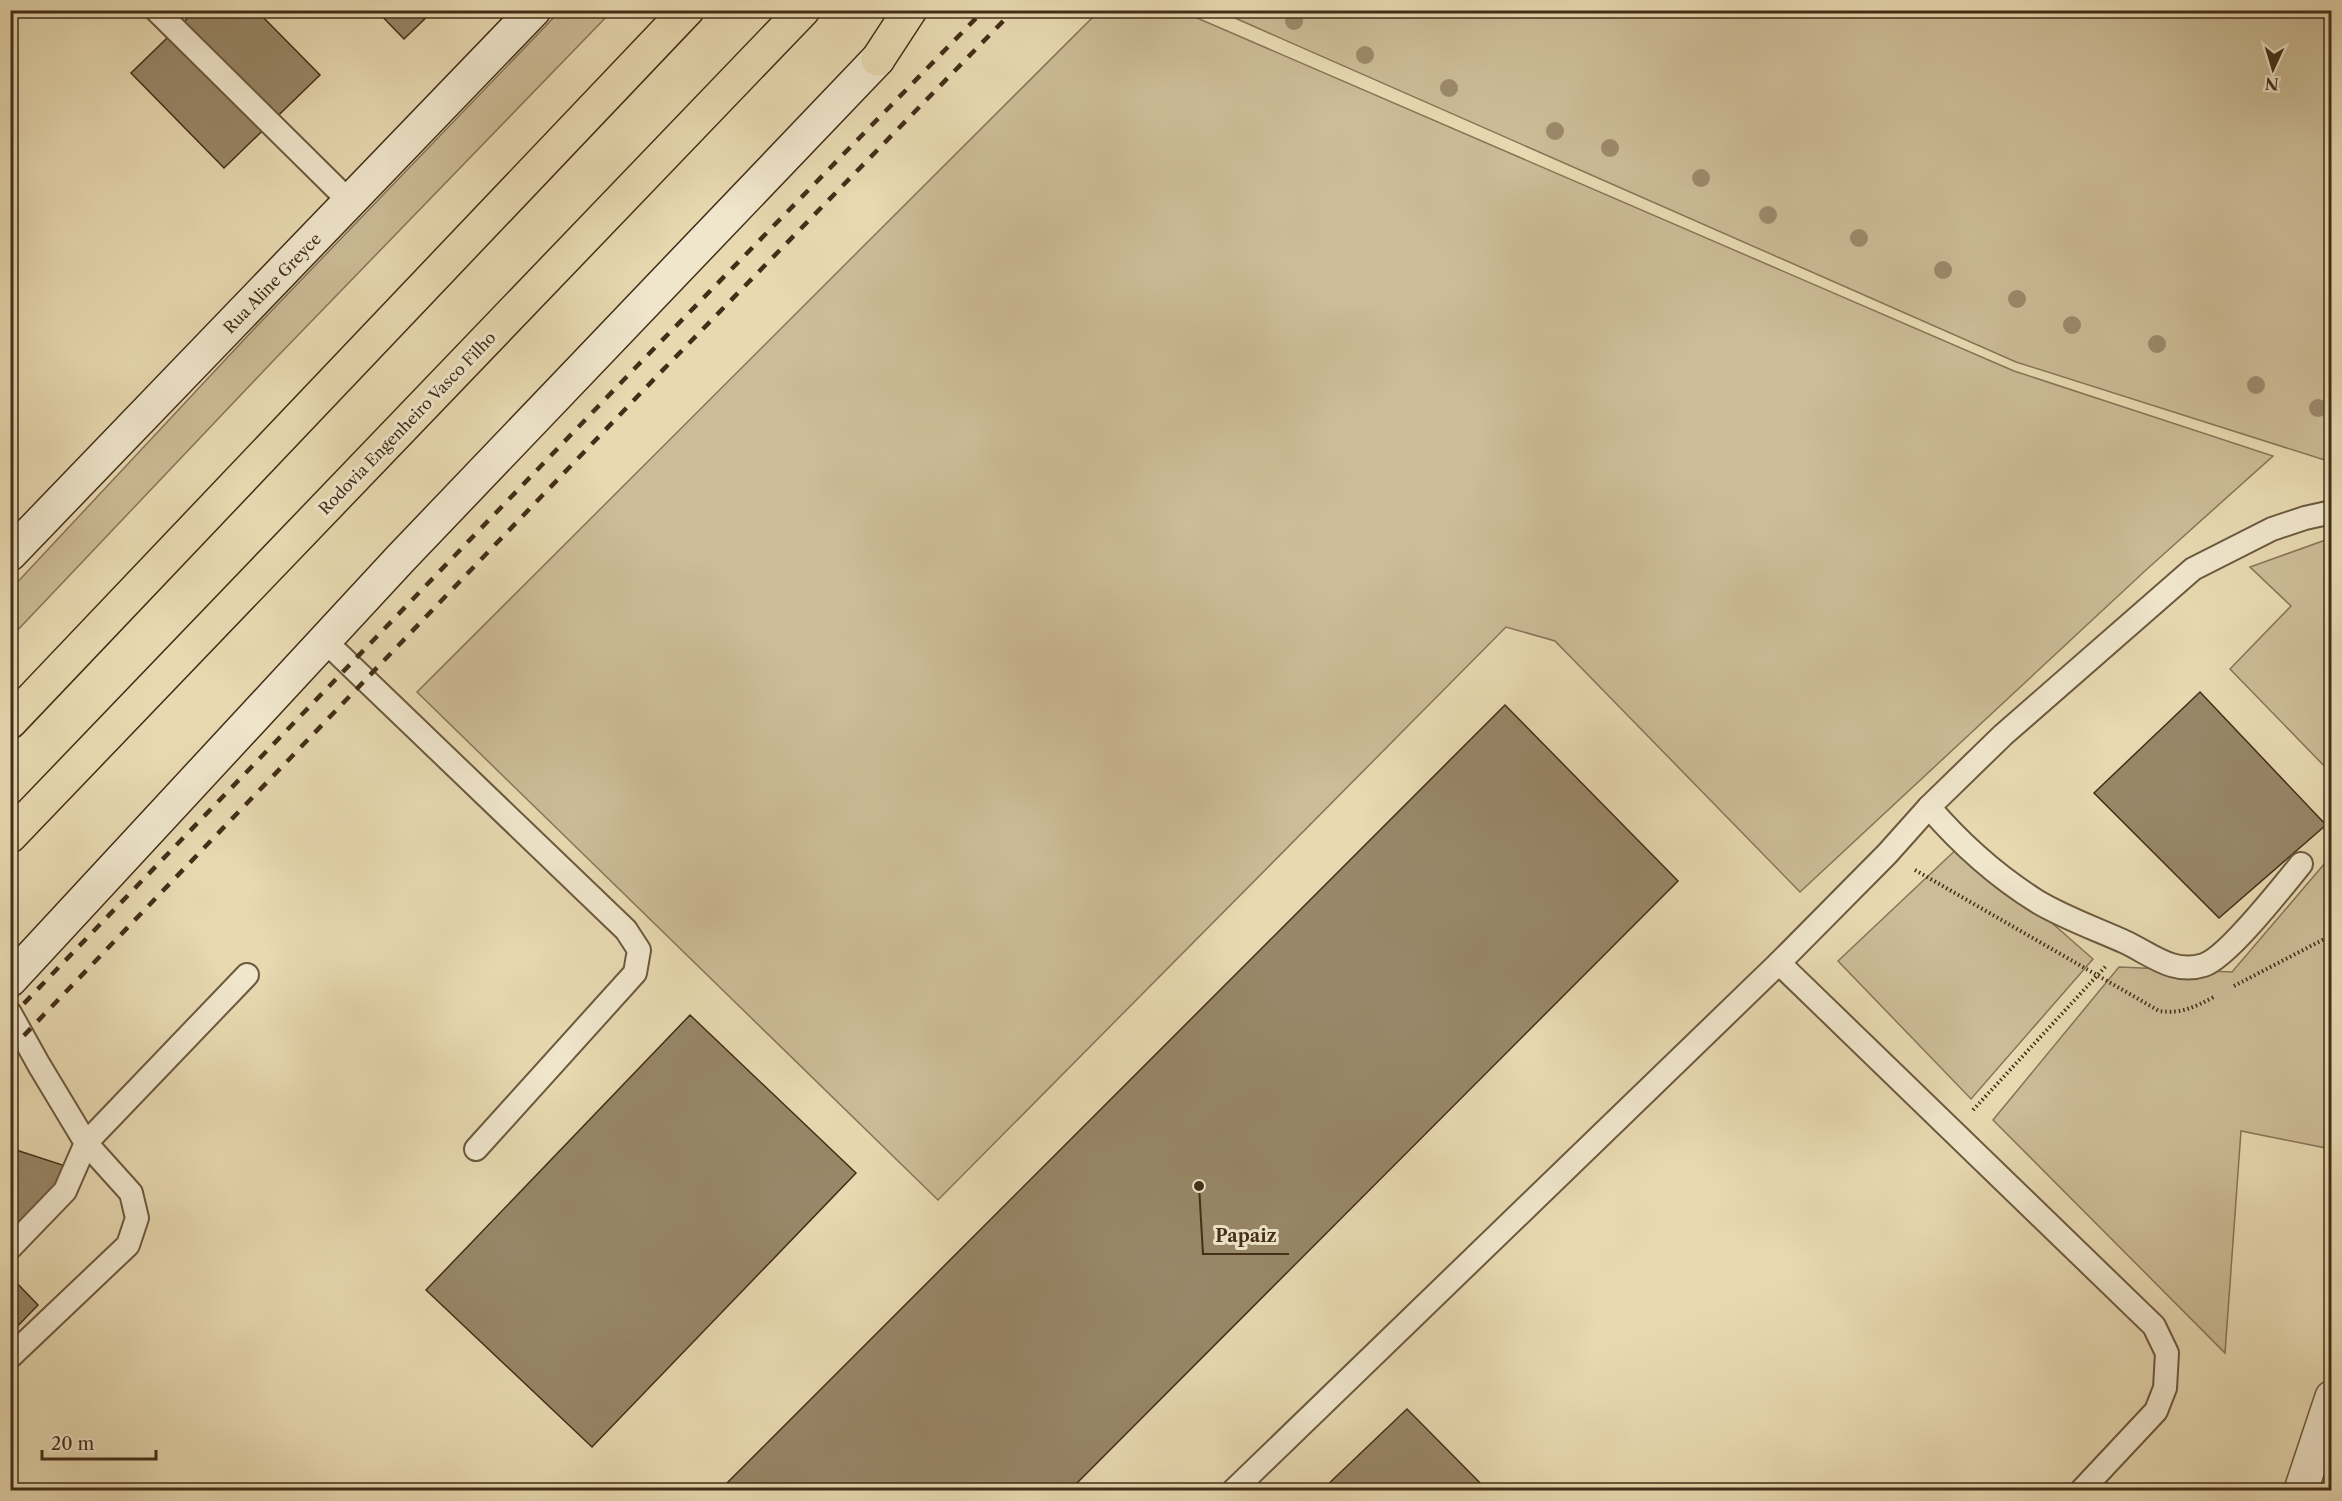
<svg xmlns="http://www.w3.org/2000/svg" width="2342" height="1501" font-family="'Libre Caslon Text',serif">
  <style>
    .green { fill: #ccbc97; stroke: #877558; stroke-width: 1.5 }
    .building { fill: #988768; stroke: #422e18; stroke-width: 1.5 }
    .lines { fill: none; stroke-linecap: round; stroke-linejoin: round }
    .service-casing { stroke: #6c593e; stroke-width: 26 }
    .minor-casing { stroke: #6c593e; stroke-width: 36 }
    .secondary-casing { stroke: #422e18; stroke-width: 36 }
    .motorway-casing { stroke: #422e18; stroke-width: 36 }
    .path { stroke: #422e18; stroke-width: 4; stroke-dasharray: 1.5 3; stroke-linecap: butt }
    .service { stroke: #f0e6cc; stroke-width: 22 }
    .minor { stroke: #f0e6cc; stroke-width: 33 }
    .secondary { stroke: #f0e6cc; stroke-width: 33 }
    .motorway { stroke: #e8d9b1; stroke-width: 33 }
    .rail { stroke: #422e18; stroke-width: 4.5; stroke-dasharray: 10 10; stroke-linecap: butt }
    .tree { fill: #9c8a6b }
    .labels { text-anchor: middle; stroke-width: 6; stroke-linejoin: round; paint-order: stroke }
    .street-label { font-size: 16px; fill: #422e18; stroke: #f0e6cc }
    .leader { fill: none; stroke: #422e18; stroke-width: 2 }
    .callout-dot { fill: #422e18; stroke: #f0e6cc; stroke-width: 2 }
    .callout-label { font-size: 18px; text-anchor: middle; font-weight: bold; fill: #422e18; stroke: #f0e6cc; stroke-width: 6; stroke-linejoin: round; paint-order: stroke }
  </style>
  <rect width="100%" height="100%" fill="#e8d9b1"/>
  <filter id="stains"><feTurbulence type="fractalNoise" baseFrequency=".00333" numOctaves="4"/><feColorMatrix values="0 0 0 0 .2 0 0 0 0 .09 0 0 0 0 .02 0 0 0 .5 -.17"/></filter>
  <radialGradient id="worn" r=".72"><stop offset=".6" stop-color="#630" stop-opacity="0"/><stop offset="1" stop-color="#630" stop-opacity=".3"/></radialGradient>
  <g class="green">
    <polygon points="561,10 612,11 274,360 11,637 11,589 254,329"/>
    <polygon points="1099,11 1181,11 2014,371 2273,456 2146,570 1800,892 1555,641 1506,627 938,1200 417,692"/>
    <polygon points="1219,11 2331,11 2331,462 2016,362"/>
    <polygon points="2331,538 2332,538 2331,773 2230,669 2291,606 2250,567"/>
    <polygon points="1962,844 2093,959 1971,1099 1838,961"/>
    <polygon points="2331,856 2331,1149 2241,1131 2225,1353 1993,1120 2119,967 2232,972"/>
  </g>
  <g class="building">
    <polygon points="196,10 256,10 320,75 224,168 131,73"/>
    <polygon points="376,10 434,10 404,39"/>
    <polygon points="2200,692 2326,825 2219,918 2094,793"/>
    <polygon points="1505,705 1678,881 1070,1490 720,1490"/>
    <polygon points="690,1015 856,1173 592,1447 426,1290"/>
    <polygon points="10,1148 84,1172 10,1257"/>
    <polygon points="10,1276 38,1305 10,1334"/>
    <polygon points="1407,1409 1487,1490 1322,1490"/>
  </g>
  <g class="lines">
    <g class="service-casing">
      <g id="service">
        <polyline points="156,10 350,202"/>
        <polyline points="325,641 626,930 639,950 635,973 476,1149"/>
        <path d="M1929 807C1959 842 1998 877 2038 902 2065 918 2096 929 2125 942 2151 954 2173 975 2204 965 2228 957 2283 886 2301 864"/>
        <polyline points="1779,963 2154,1326 2167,1353 2165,1388 2156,1411 2082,1490"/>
        <polyline points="10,1013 39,1065 86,1143 65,1191 10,1248"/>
        <polyline points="10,1357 128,1245 137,1218 131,1193 86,1143 247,975"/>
        <polyline points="1234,1490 1779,963 1887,854 1929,807 2003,735 2193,569 2272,529 2305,518 2332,512"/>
      </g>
    </g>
    <g class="minor-casing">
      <polyline id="minor" points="2301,1490 2332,1397"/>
    </g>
    <g class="secondary-casing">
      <g id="secondary">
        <polyline points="10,554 534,10"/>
        <polyline points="10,980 401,558 878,59"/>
      </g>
    </g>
    <g class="motorway-casing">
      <g id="motorway">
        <polyline points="878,59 910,10"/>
        <polyline points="10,722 687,10"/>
        <polyline points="10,836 803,10"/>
      </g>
    </g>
    <g class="path">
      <path d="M1915 870 2159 1011C2182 1014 2194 1007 2214 997"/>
      <polyline points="2234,986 2332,935"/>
      <polyline points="1973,1110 2106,966"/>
    </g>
    <use href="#service" class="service"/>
    <use href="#minor" class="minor"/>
    <use href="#secondary" class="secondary"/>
    <use href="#motorway" class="motorway"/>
    <g class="rail">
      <polyline points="10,1018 638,365 984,10"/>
      <polyline points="10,1050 659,374 1014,10"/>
    </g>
  </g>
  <g class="tree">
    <circle cx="1294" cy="21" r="9"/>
    <circle cx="1365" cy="55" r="9"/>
    <circle cx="1449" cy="88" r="9"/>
    <circle cx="1555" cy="131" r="9"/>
    <circle cx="1610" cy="148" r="9"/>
    <circle cx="1701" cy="178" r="9"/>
    <circle cx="1768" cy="215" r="9"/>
    <circle cx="1859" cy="238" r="9"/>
    <circle cx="1943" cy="270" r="9"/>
    <circle cx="2017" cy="299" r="9"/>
    <circle cx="2072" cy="325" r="9"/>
    <circle cx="2157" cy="344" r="9"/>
    <circle cx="2256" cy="385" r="9"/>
    <circle cx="2318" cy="408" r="9"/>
  </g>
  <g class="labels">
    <g class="street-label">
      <text transform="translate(272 283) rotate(-46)" y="6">Rua Aline Greyce</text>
      <text transform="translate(407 423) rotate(-46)" y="6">Rodovia Engenheiro Vasco Filho</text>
    </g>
  </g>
  <path class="leader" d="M1199 1186L1203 1254H1289"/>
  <circle class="callout-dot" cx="1199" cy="1186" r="6"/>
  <g class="callout-label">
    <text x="1246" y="1242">Papaiz</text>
  </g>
  <rect width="2342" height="1501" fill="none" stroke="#e8d9b1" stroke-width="36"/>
  <rect x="12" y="12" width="2318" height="1477" fill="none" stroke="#422e18" stroke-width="3"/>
  <rect x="18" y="18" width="2306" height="1465" fill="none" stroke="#422e18" stroke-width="1.5"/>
  <g transform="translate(2273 69) rotate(184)" stroke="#f0e6cc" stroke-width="4.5" paint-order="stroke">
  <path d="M0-4.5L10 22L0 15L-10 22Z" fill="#422e18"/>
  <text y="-9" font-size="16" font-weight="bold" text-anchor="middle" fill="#422e18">N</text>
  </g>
  <path d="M42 1450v9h114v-9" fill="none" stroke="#422e18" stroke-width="3"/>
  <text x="51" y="1450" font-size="18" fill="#422e18" stroke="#f0e6cc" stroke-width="4.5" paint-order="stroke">20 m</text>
  <rect width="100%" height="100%" filter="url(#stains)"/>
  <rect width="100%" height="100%" fill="url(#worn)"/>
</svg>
